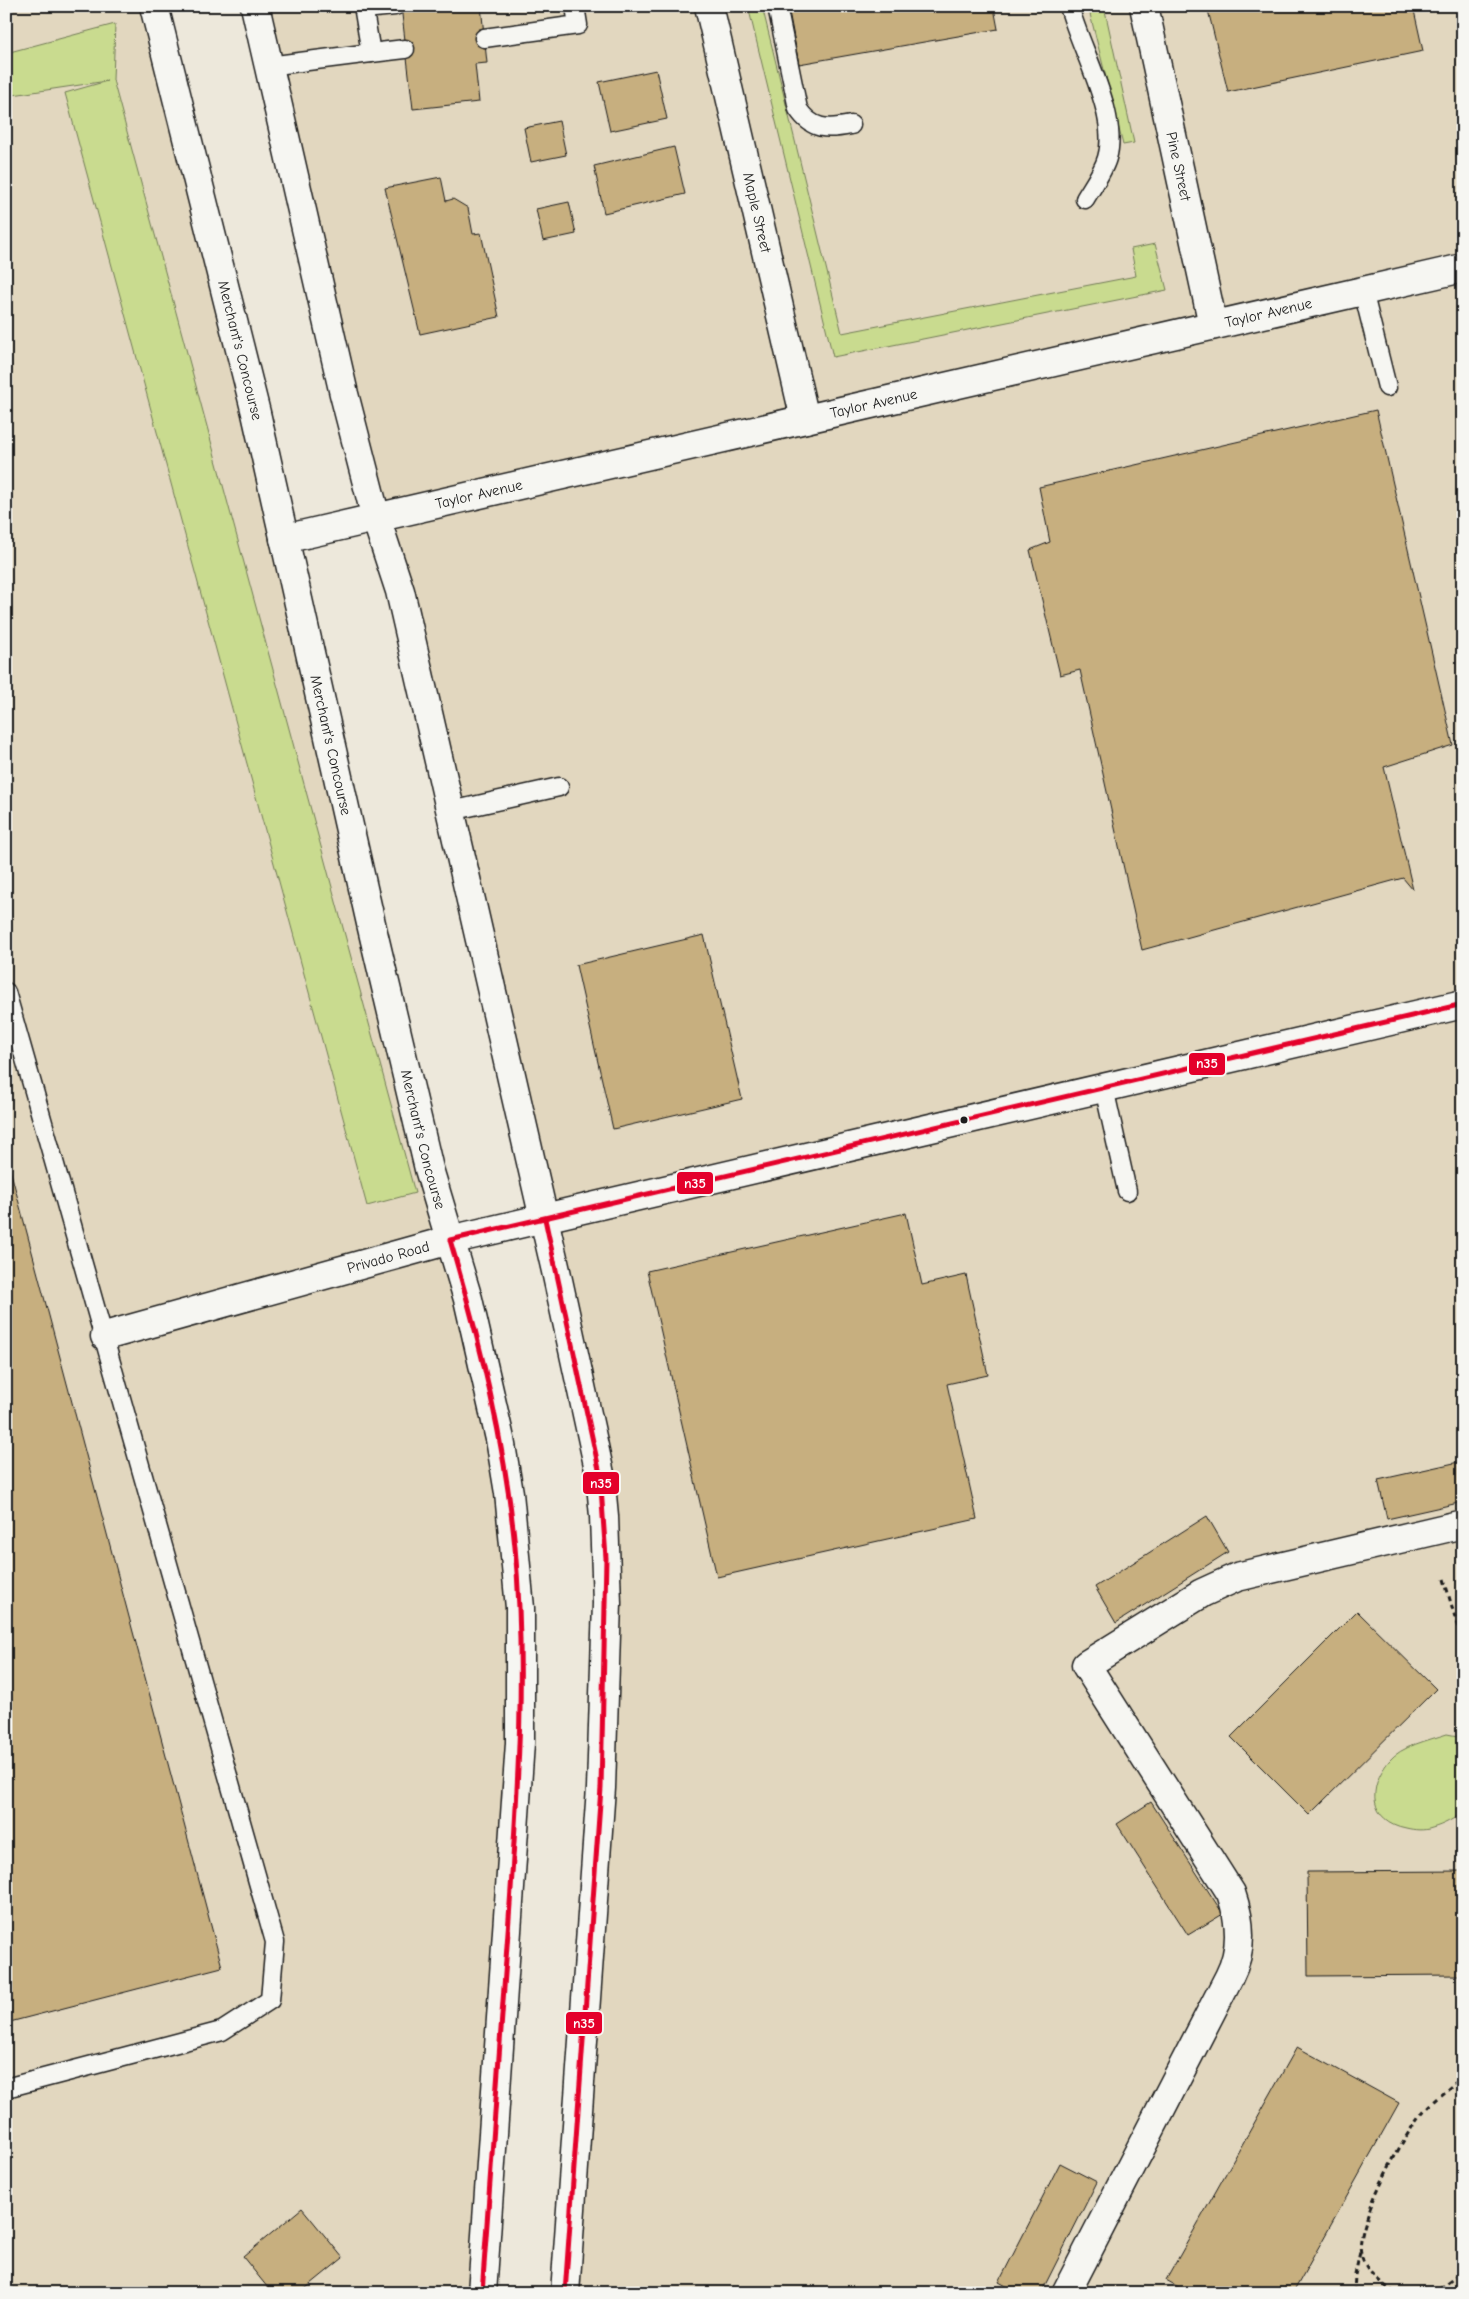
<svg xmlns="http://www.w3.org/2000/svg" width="1469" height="2299" font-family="'Comic Neue',sans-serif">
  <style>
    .built { fill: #e2d7bf }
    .green { fill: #c9db8f; stroke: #727c56 }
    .building { fill: #c7af7f; stroke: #1c1c1c }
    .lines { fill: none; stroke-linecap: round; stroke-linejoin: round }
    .lane-casing { stroke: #1c1c1c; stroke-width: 21 }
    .street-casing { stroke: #1c1c1c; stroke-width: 31 }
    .secondary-casing { stroke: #1c1c1c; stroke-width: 31 }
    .path { stroke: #1c1c1c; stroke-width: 3; stroke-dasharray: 5 4; stroke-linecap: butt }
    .lane { stroke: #f6f6f2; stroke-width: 18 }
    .street { stroke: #f6f6f2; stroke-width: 28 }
    .secondary { stroke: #f6f6f2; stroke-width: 28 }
    .bus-1-casing { stroke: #f6f6f2; stroke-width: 9 }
    .bus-1 { stroke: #e4002b; stroke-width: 5 }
    .bus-dot { fill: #1c1c1c; stroke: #f6f6f2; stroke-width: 2 }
    .labels { text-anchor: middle; stroke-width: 4.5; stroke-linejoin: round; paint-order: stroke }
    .street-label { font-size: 15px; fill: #1c1c1c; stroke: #f6f6f2 }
    .line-badge { stroke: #f6f6f2; stroke-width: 2 }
    .badge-label { font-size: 14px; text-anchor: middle; font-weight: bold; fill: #fff }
  </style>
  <rect width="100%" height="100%" fill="#ede8db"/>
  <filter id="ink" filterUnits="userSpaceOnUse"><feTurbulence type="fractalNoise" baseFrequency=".02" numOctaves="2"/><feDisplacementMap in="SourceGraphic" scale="10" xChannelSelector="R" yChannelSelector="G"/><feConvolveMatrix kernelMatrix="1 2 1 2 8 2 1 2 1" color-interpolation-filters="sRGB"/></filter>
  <g filter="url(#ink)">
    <g class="built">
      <polygon points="6,6 154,6 516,1549 482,2293 6,2293"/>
      <polygon points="255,6 1463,6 1463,2293 565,2293 604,1516"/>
    </g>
    <g class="green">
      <polygon points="748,6 762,6 842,333 1136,276 1131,249 1155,244 1167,290 833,357"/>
      <polygon points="1088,6 1104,6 1134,143 1123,145"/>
      <polygon points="115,24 113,80 415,1193 367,1206 65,93 107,81 6,96 6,53"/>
      <path d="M1447 1734 1463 1737V1812C1454 1819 1443 1825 1432 1828 1424 1831 1414 1830 1406 1828 1369 1821 1367 1788 1389 1761 1401 1746 1429 1740 1447 1734Z"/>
    </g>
    <g class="building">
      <polygon points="401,6 481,6 487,63 475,64 479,102 413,109"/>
      <polygon points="788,6 1004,6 994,8 998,29 799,64"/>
      <polygon points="1207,6 1413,6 1423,51 1228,92"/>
      <polygon points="656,70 667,119 610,131 599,82"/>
      <polygon points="559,121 566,155 531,162 524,128"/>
      <polygon points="674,147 685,194 604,213 594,166"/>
      <polygon points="441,177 446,201 453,199 468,208 473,234 481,233 499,317 420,334 385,188"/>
      <polygon points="569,202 576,234 543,241 536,209"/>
      <polygon points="1376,410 1453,745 1384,767 1413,890 1403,878 1142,950 1080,670 1060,675 1030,550 1050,542 1039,487"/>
      <polygon points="704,935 742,1099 613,1129 576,965"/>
      <polygon points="6,1154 222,1967 6,2023"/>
      <polygon points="906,1213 922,1285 966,1275 988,1375 947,1384 977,1519 717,1577 647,1271"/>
      <polygon points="1463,1461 1463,1502 1387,1519 1378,1480"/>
      <polygon points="1207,1516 1228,1552 1116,1623 1095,1587"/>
      <polygon points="1357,1611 1436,1689 1309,1815 1231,1737"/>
      <polygon points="1151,1802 1223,1914 1188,1935 1117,1824"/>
      <polygon points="1463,1871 1463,1975 1308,1976 1307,1872"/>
      <polygon points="1297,2047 1399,2103 1293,2293 1189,2293 1166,2280"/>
      <polygon points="1060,2163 1097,2182 1041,2293 1019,2293 999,2282"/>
      <polygon points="302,2208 343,2258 300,2293 272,2293 243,2257"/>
    </g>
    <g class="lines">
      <g class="lane-casing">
        <g id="lane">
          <path d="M777 6 798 109C812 130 827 130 851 125"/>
          <path d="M1069 6C1080 49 1120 115 1107 158 1103 172 1092 187 1085 199"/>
          <polyline points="364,9 395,6"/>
          <polyline points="484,38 578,25 575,6"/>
          <polyline points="371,53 405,49"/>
          <polyline points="268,66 371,53 363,6"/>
          <polyline points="1363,291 1387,387"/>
          <polyline points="451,811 559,787"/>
          <polyline points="6,992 275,1942 270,2000 222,2031 6,2088"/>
          <polyline points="1104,1088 1127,1191"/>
        </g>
      </g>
      <g class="street-casing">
        <g id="street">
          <path id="s1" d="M709 6 805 419"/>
          <path id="s2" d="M1144 6 1213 325"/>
          <path id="s3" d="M284 539 1463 268"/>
          <path id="s4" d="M105 1336 450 1240 1463 1004"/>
          <path d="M1066 2293 1229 1977C1243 1949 1241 1922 1231 1893L1086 1665 1202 1593 1237 1577 1463 1524"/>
        </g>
      </g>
      <g class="secondary-casing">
        <g id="secondary">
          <path id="s5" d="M154 6 256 413 372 928 429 1169 468 1299 500 1439 509 1493 520 1608V1743L482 2293"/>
          <polyline points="255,6 344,394 376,518 400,591 556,1271 600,1474 604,1516 607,1603 601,1788 565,2293"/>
        </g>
      </g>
      <g class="path">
        <polyline points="1444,1579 1463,1645"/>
        <polyline points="1354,2293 1355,2275 1360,2252"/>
        <path d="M1395 2293C1380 2282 1365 2272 1361 2253 1354 2226 1404 2134 1423 2112 1434 2099 1450 2088 1463 2076"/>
        <polyline points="1434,2293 1463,2271"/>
      </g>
      <use href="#lane" class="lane"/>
      <use href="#street" class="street"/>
      <use href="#secondary" class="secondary"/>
      <g class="bus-1-casing">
        <g id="bus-1">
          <polyline points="545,1219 600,1474 606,1558 601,1788 565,2293"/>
          <path d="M482 2293C491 2163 501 2034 510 1904 518 1786 526 1666 515 1547 505 1443 480 1341 450 1240L1463 1004"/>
        </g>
      </g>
      <use href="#bus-1" class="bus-1"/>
    </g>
  </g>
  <circle class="bus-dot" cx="964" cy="1120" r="4.5"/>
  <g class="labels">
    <g class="street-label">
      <text dy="5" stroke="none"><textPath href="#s2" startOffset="164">Pine Street</textPath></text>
      <text dy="5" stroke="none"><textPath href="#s1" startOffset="212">Maple Street</textPath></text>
      <text dy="5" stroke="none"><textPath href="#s3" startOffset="1010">Taylor Avenue</textPath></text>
      <text dy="5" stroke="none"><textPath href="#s5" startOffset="355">Merchant's Concourse</textPath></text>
      <text dy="5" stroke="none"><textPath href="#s3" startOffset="605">Taylor Avenue</textPath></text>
      <text dy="5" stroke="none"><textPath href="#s3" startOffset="200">Taylor Avenue</textPath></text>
      <text dy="5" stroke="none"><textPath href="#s5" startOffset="760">Merchant's Concourse</textPath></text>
      <text dy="5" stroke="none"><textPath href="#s5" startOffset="1165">Merchant's Concourse</textPath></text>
      <text dy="5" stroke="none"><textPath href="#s4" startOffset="294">Privado Road</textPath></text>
    </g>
  </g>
  <g class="line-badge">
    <rect x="1188" y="1052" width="38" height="24" rx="5" fill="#e4002b"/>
    <rect x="676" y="1171" width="38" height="24" rx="5" fill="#e4002b"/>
    <rect x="582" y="1471" width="38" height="24" rx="5" fill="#e4002b"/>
    <rect x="565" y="2011" width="38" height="24" rx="5" fill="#e4002b"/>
  </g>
  <g class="badge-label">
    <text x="1207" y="1068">n35</text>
    <text x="695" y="1188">n35</text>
    <text x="601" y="1488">n35</text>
    <text x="584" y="2028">n35</text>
  </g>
  <rect width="1469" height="2299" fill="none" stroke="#f6f6f2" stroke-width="25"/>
  <rect x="12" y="12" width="1444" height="2274" fill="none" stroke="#1c1c1c" stroke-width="2" filter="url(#ink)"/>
</svg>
